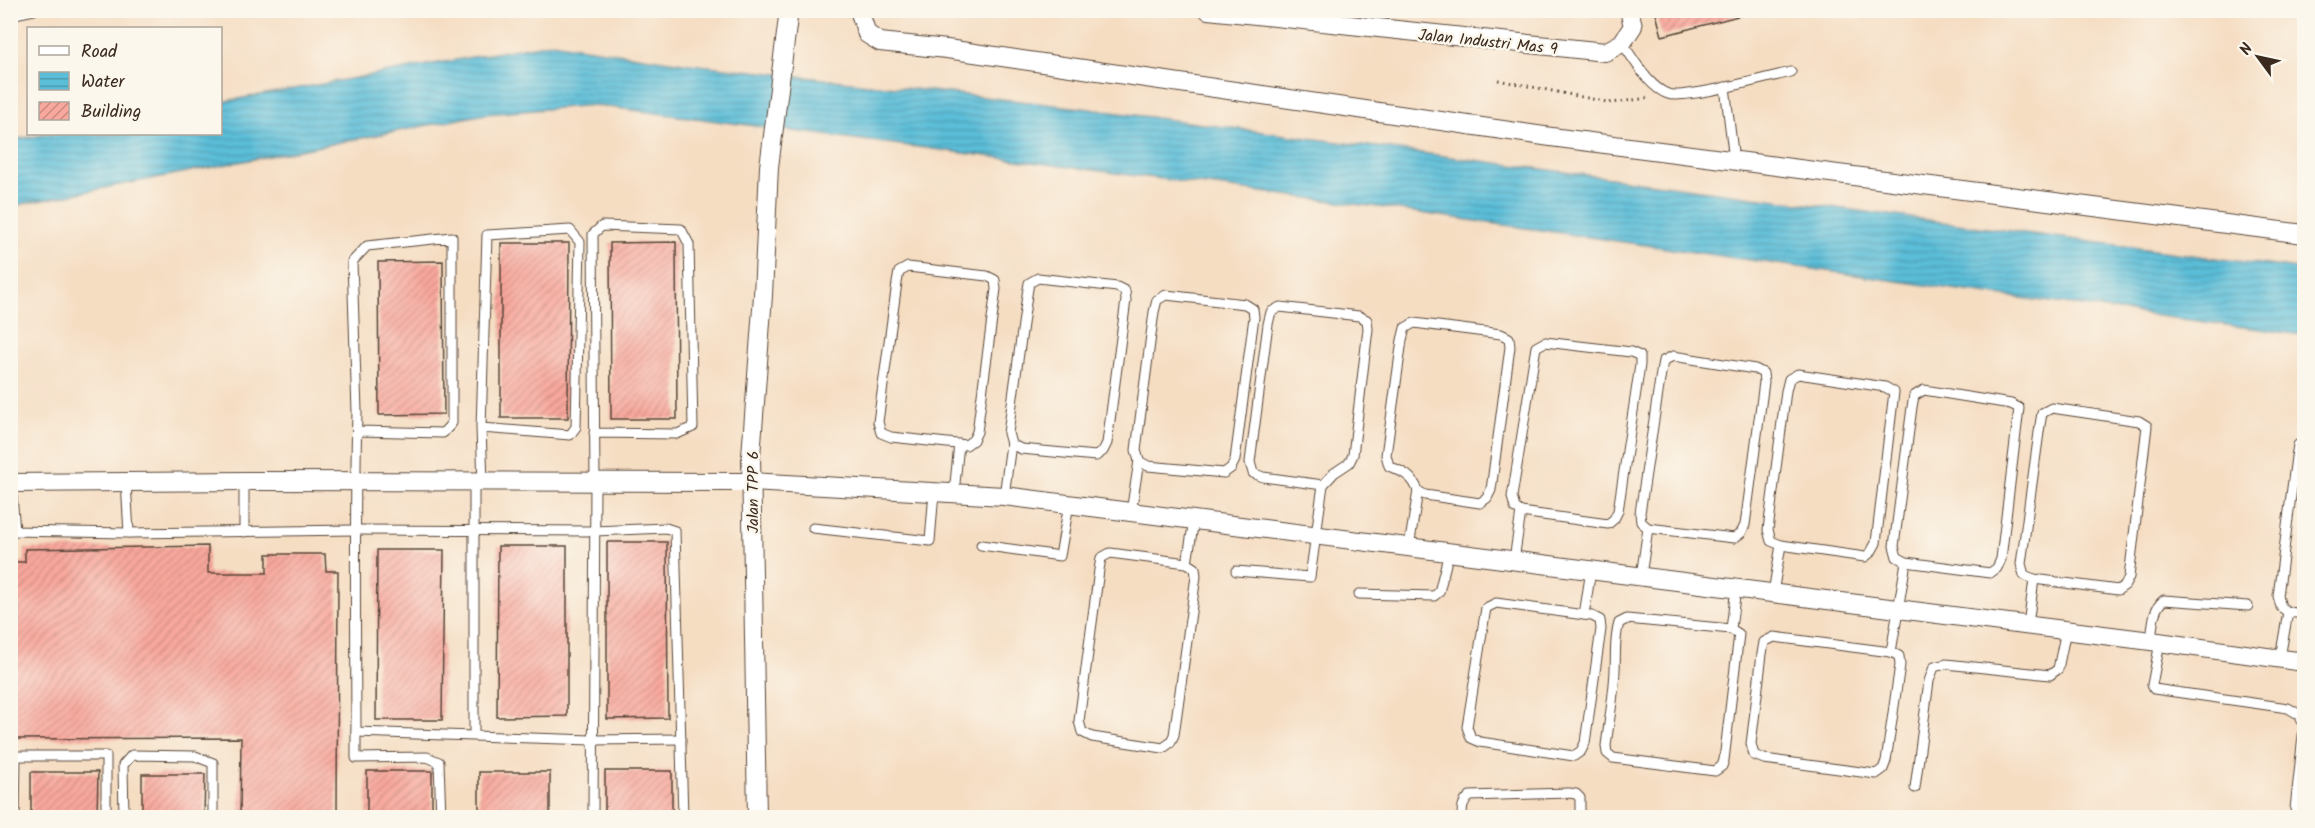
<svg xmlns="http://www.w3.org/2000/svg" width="2315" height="828" font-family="Kalam,sans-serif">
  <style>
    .water { fill: url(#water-rules); stroke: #4b747c; stroke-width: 1.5 }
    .building { fill: url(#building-hatch) }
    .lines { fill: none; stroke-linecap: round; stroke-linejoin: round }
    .lane-casing { stroke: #574537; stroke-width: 11 }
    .street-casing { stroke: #574537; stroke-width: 20 }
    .path { stroke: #574537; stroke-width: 3; stroke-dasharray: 1.5 4.5; stroke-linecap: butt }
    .lane { stroke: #fff; stroke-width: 9 }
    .street { stroke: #fff; stroke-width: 18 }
    .labels { text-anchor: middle; stroke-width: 5; stroke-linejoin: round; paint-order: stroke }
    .street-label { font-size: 16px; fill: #3b2a1e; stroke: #fbf7ec }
  </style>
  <defs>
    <pattern id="water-rules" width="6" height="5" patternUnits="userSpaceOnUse" patternTransform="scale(1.5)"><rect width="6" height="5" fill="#5bbed9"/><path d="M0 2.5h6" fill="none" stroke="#4c9baf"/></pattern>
    <pattern id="building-hatch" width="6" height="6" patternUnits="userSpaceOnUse" patternTransform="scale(1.5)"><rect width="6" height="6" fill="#f9a89d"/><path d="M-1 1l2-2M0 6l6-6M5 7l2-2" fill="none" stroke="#cb897f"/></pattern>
  </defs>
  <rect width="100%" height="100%" fill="#fbf7ec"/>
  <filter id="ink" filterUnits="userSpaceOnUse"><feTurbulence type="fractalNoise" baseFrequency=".0167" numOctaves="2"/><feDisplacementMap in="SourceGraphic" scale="12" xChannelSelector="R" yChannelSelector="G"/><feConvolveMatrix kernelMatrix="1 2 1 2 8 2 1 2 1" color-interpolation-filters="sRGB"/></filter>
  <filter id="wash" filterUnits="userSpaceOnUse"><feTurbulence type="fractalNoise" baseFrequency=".008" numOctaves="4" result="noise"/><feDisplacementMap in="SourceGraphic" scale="24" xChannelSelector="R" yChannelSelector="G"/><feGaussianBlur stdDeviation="1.35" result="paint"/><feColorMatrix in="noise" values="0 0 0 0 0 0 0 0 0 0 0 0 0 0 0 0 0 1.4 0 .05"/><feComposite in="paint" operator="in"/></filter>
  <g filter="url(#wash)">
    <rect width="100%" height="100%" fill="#f5ddc2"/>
    <polygon class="water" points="551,43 689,64 1081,108 2304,270 2304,335 1960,290 1386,208 594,105 485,114 11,206 11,140 48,134 220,134 221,102"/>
    <g id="blocks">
      <g class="building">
        <polygon points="1655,10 1742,10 1742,15 1662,36"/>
        <polygon points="676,242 677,419 611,419 610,243"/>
        <polygon points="501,243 569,243 568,418 501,418"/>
        <polygon points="443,261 444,414 379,415 378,262"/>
        <polygon points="607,542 667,542 668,718 607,719"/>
        <polygon points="208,546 208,573 267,573 267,554 325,554 326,571 338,571 337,818 240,818 241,738 10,739 10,562 25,562 25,549"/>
        <polygon points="498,546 567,546 567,716 497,717"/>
        <polygon points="377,550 444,550 442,720 376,720"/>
        <rect x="367" y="771" width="65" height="47"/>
        <rect x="605" y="771" width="67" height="47"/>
        <polygon points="31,772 98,772 97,818 31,818"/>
        <rect x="479" y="772" width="71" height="46"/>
        <polygon points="142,774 205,774 204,818 142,818"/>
      </g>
    </g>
  </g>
  <g filter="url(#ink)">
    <use href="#blocks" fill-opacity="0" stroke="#574537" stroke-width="1.5"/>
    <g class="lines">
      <g class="lane-casing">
        <g id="lane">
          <polyline points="10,15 34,10"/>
          <path d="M1622 43C1634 59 1648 87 1668 94 1684 100 1769 77 1791 72"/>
          <polyline points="1725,87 1734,160"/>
          <polygon points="908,267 987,276 995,280 996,289 977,432 973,440 966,445 891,437 881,433 878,422 897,283 899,272"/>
          <polygon points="1038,278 1117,287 1125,291 1126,300 1107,443 1103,451 1096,456 1021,449 1011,444 1008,433 1027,295 1029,283"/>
          <polygon points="1166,295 1245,304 1253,309 1254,317 1235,460 1231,468 1224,473 1148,466 1139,461 1136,450 1154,312 1157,300"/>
          <polygon points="1280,307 1359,316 1367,320 1368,329 1353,455 1349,463 1334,473 1323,485 1263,477 1253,473 1250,462 1268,324 1271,312"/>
          <path d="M1414 323 1501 334 1509 338 1510 347 1491 490 1487 498 1480 503 1425 495 1418 491C1413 476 1403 472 1389 466L1386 455 1402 340 1405 328Z"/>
          <polygon points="1545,342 1631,352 1640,356 1640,365 1618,511 1614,519 1608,524 1521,512 1515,508 1512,497 1534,359 1536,347"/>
          <polygon points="1673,356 1755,369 1763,373 1764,382 1745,525 1741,533 1734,538 1648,528 1641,522 1640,513 1661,373 1663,361"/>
          <polygon points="1798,374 1885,387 1894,392 1876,543 1871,552 1865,557 1781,545 1771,541 1768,530 1786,391 1789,379"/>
          <polygon points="1924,390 2011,404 2019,408 2001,559 1997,568 1990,573 1906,562 1897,557 1894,546 1912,407 1914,396"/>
          <polygon points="2052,408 2139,421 2147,426 2129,577 2125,585 2118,590 2034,579 2024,575 2021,564 2040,425 2042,413"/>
          <polyline points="481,428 570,435 576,427 580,242 570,230 487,235 481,428 483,482"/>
          <path d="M357 431 443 433 452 423V237L367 246 352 262 357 412C354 528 356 643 356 758L427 757 439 762 441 818"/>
          <polyline points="2304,442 2298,445 2296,457 2278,596 2281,607 2288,612 2304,614"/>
          <polyline points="126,482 129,533"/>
          <polyline points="474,482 474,734"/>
          <polyline points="11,483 15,531"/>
          <polyline points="954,493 959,444"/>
          <polyline points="1004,496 1011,444"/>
          <polyline points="1131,512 1139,461"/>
          <polyline points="813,528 930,541 934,492"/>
          <polyline points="10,531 129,533 355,530 594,531 666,528 675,531 683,818"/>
          <polyline points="244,532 244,481"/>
          <polyline points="981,545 1060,556 1069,504"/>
          <polyline points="1409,547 1418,491"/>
          <polygon points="1110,553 1187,563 1195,568 1196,576 1174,735 1170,743 1163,748 1092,737 1082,732 1079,721 1099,570 1101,558"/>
          <polyline points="1514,560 1521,512"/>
          <polyline points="1187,563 1194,520"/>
          <polyline points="1236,571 1310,577 1323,485"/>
          <polyline points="1641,576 1648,528"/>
          <polyline points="1773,593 1781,545"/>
          <polyline points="1359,594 1434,596 1439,592 1449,552"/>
          <polygon points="1496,603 1592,616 1600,620 1601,629 1585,743 1581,751 1574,756 1480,742 1471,738 1467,727 1484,620 1486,608"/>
          <polyline points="1584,615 1591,570"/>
          <path d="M1627 619 1731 629 1739 634 1724 760 1722 766 1715 771 1613 758 1607 753 1606 746C1609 721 1614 695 1615 670 1616 654 1614 639 1619 623Z"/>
          <polyline points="2028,625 2034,579"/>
          <polyline points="1731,629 1736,588"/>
          <polygon points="1774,637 1891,652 1899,656 1900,665 1886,761 1883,769 1876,774 1764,759 1754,755 1751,744 1762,654 1764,642"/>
          <path d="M2151 641C2153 627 2152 609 2164 600L2248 606"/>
          <polyline points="2160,642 2152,685 2154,689 2288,708 2300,715 2304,727 2295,809"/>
          <polyline points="1891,652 1906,562"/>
          <polyline points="2280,658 2288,612"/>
          <polyline points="356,732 592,740 681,739"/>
          <polyline points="1915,788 1929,681 1934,667 1946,664 2050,675 2058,669 2066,630"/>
          <polyline points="15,818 16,756 106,756 106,818"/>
          <polyline points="124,818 123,765 132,755 195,756 213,763 213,818"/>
          <polyline points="593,818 595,482 593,234 602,226 681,229 689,244 693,427 677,434 594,433"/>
          <path d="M1462 818C1462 808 1462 803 1470 796L1569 793 1576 794 1580 798V818"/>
        </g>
      </g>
      <g class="street-casing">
        <g id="street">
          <polyline points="859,10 867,34 880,42 947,49 1551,137 2304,234"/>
          <polyline points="1208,10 1605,52 1622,43 1633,26 1629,10"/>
          <polyline points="10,483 244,481 752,482 1004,496 2151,641 2304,662"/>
          <polyline points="757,818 751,456 763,295 769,167 789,10"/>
        </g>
      </g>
      <polyline class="path" points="1498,80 1612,103 1648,98"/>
      <use href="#lane" class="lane"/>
      <use href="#street" class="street"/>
    </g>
  </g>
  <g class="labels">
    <g class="street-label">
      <text transform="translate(1488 41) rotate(6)" y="6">Jalan Industri Mas 9</text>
      <text transform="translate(752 492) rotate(-90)" y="6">Jalan TPP 6</text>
    </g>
  </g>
  <rect width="2315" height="828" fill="none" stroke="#fbf7ec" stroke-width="36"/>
  <rect x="27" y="27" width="195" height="108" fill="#fbf7ec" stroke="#aea59a" stroke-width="1.5"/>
  <rect x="39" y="46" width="30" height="9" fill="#ffffff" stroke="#aea59a" stroke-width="1.5"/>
  <text x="81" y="57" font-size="18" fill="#3b2a1e">Road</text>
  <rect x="39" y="72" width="30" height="18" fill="url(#water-rules)" stroke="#aea59a" stroke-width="1.5"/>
  <text x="81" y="87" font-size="18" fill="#3b2a1e">Water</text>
  <rect x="39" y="102" width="30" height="18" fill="url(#building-hatch)" stroke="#aea59a" stroke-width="1.5"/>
  <text x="81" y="117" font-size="18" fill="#3b2a1e">Building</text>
  <g transform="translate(2258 57) rotate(303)" stroke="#fbf7ec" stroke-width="4.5" paint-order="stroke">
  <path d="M0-4.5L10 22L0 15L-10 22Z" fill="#3b2a1e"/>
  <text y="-9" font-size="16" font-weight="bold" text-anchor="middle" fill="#3b2a1e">N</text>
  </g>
</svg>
